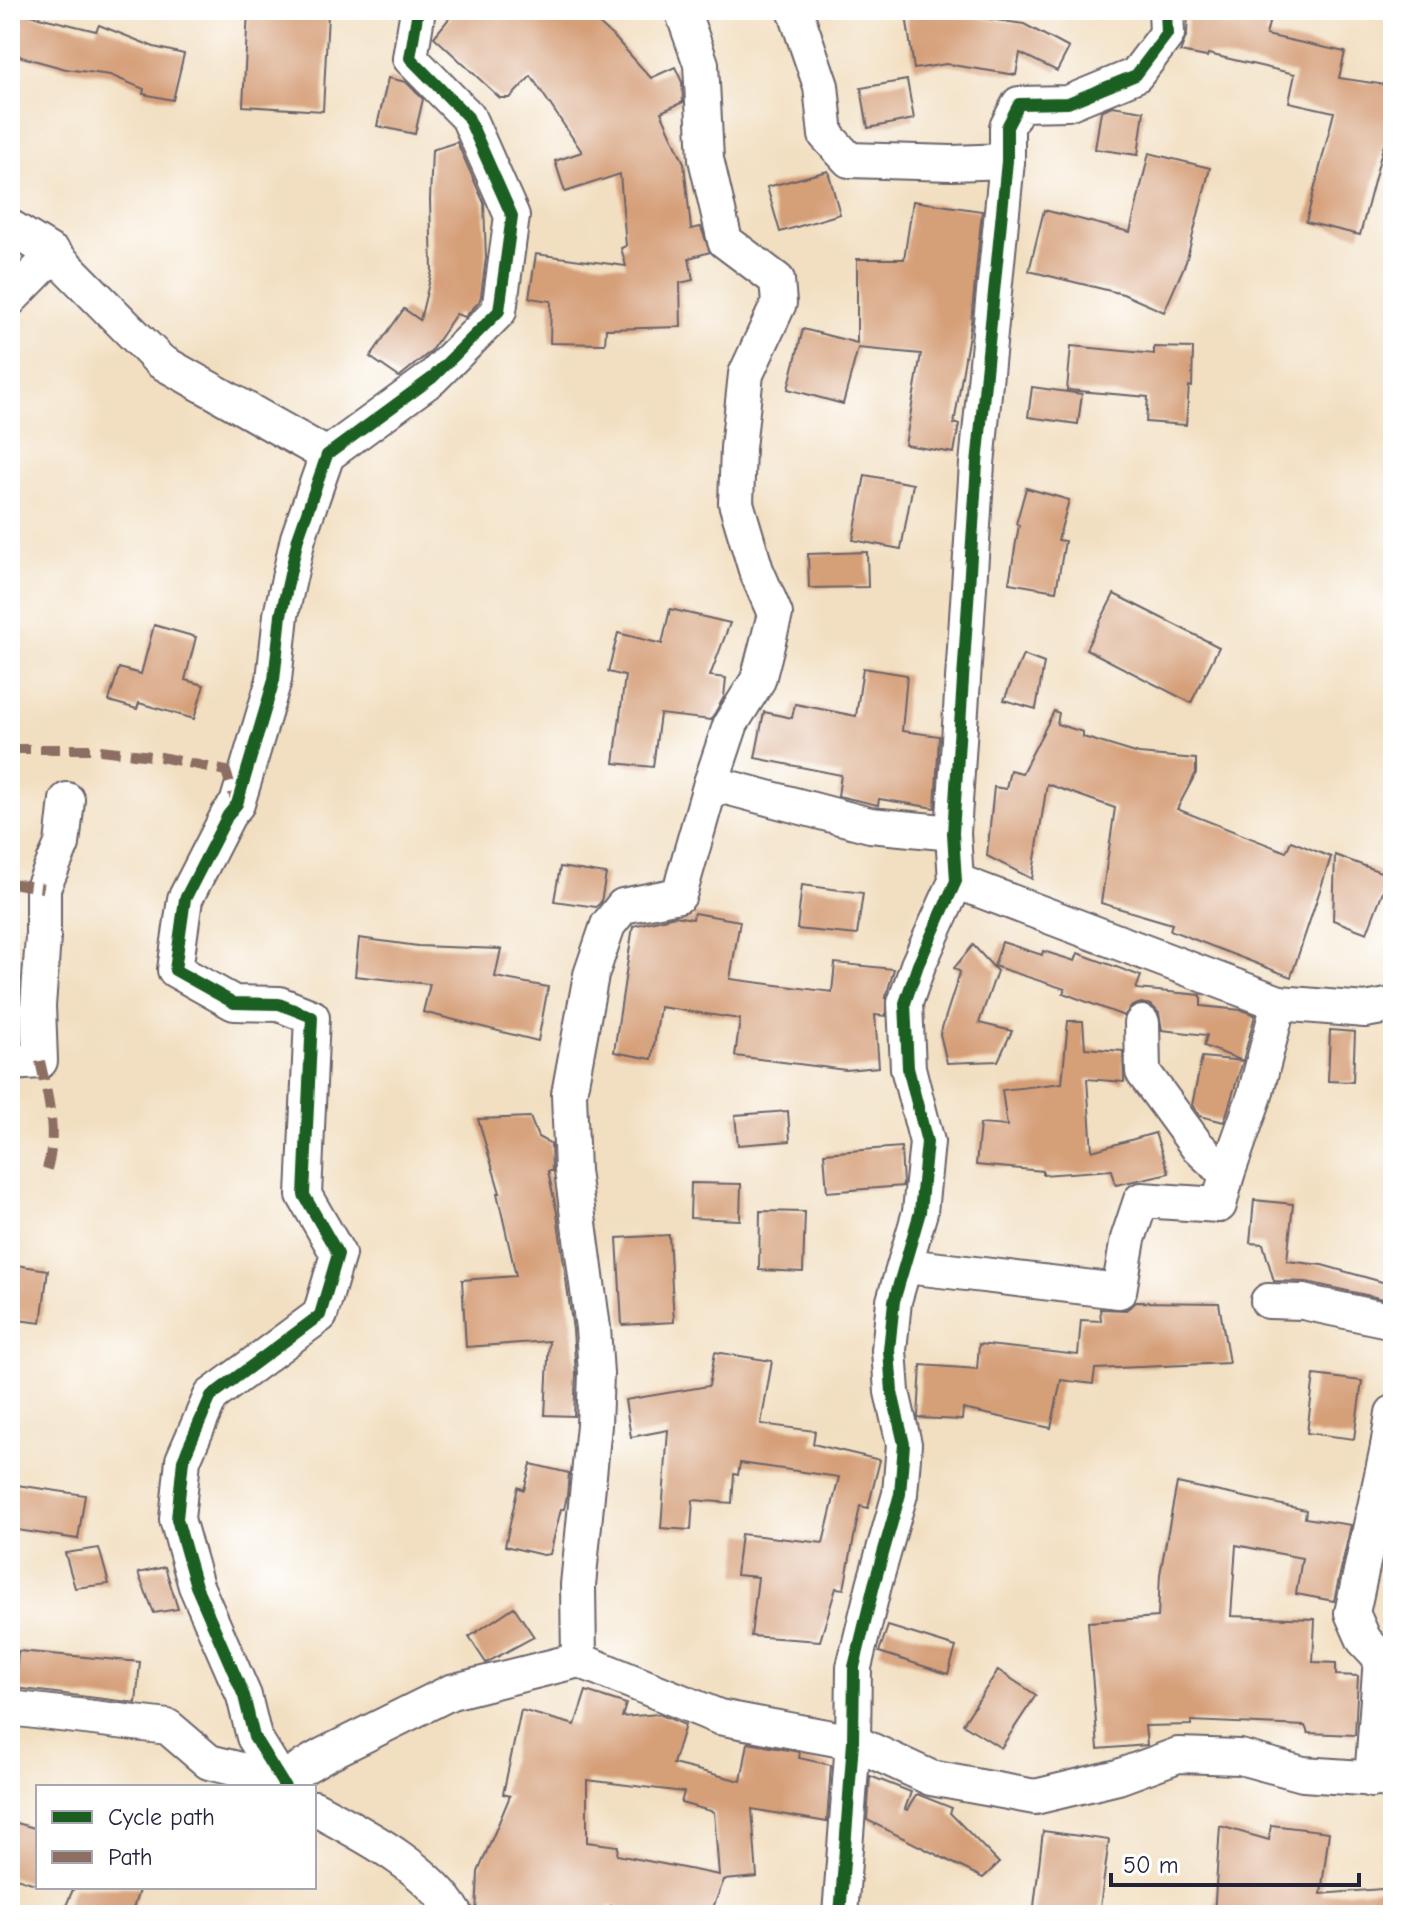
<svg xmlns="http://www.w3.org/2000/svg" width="1403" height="1925" font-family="'Comic Neue',sans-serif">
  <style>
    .building { fill: #d59f78; fill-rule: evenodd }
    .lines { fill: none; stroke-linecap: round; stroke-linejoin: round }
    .street-casing { stroke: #6b646a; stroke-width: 38 }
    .street { stroke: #fff; stroke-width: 34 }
    .quiet { stroke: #8d6e63; stroke-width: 10; stroke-dasharray: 20 10; stroke-linecap: butt }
    .cycleway-casing { stroke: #fff; stroke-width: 17 }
    .cycleway { stroke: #1b5e20; stroke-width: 12 }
  </style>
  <rect width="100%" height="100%" fill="#fff"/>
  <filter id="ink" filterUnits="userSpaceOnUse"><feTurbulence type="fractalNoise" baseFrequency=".0125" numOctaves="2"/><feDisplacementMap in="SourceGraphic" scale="16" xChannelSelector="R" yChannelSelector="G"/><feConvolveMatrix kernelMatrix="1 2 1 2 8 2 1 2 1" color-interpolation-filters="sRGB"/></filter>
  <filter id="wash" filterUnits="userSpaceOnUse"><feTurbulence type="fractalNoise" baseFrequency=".006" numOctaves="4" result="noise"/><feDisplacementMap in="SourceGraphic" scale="32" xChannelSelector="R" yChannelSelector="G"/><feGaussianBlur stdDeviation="1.8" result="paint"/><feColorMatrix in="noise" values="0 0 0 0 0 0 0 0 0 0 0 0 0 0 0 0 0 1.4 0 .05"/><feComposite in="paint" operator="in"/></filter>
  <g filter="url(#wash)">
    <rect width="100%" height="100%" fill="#f2dfc1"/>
    <g id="blocks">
      <g class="building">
        <polygon points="10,10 96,31 99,25 154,47 184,54 173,100 143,94 144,89 110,75 66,69 15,55 17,47 10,44"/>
        <polygon points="248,10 328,14 323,111 243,106"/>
        <polygon points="456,10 584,10 616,39 651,78 675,67 682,82 683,102 661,112 684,163 691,229 701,227 710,252 689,258 693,280 680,283 681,327 606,329 605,344 550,343 551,301 529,298 536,254 626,266 621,248 626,246 620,174 565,192 555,161 582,152 531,76 510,98 500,98 434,37"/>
        <polygon points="947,10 947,13 1024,24 1069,48 1057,71 1020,53 1016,75 946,64 914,69 906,15"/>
        <polygon points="1188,10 1251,10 1271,15 1266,35 1345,52 1339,78 1393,86 1393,149 1383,147 1360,235 1306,222 1334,112 1289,102 1295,74 1208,54 1207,57 1180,52 1187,34"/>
        <polygon points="388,78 406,82 423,99 415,134 377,126"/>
        <polygon points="907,80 914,119 868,128 861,88"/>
        <polygon points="1112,106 1144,111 1138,155 1095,149 1101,111"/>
        <polygon points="457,142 484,203 486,258 481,296 479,302 465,317 456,314 430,352 399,377 370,357 404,309 420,320 432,271 430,200 432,150"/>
        <polygon points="1149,153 1210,168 1186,262 1164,312 1123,294 1029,271 1044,210 1130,232"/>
        <polygon points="828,171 840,214 780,232 767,187"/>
        <polygon points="913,201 982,211 971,322 954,424 959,424 954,453 905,445 921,354 858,348 843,404 788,389 803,329 857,343 857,259 904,259"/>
        <polygon points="1071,346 1154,354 1154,347 1193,348 1192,387 1189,386 1186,425 1146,422 1148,397 1067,390"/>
        <polygon points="1032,387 1082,394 1078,424 1028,417"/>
        <polygon points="865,475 913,484 901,549 853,540"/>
        <polygon points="1026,488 1069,500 1058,540 1065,541 1056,591 1009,583 1019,525 1016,524"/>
        <polygon points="867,552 868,587 809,588 808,554"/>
        <polygon points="1114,594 1219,647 1191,703 1086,649"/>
        <polygon points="670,609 730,623 710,676 726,678 724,697 711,720 660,714 653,767 614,763 625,676 608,672 618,633 662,644"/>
        <polygon points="154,625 196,637 185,680 204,685 194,719 139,703 137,709 109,701 119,668 141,674"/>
        <polygon points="1023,655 1044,663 1036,709 1004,700"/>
        <polygon points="863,668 907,675 902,731 939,736 935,808 879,799 878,805 838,796 841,775 755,758 764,712 792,718 795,704 856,716"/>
        <polygon points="1054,711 1059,713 1057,724 1083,732 1083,737 1139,754 1196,759 1196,773 1177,809 1286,852 1291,841 1331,857 1291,977 1170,930 1172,924 1101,903 1115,808 1047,784 1032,879 987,856 994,787 1006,789 1010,770 1022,773"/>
        <polygon points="1335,855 1389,875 1367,933 1333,920"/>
        <polygon points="560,867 606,874 601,902 596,907 554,901"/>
        <polygon points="802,885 863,893 857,935 797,929"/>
        <polygon points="694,913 740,921 730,979 832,992 835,963 894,969 886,997 886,1016 875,1015 879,1067 846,1070 735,1056 740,1019 660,1007 652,1059 614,1052 633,926 675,916 693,919"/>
        <polygon points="359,938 418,946 501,949 495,977 548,987 538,1041 423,1012 430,984 355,976"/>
        <polygon points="1002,942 1042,955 1043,951 1075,961 1078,953 1141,976 1136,989 1201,995 1201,1006 1241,1010 1255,1015 1243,1061 1204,1046 1207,1035 1162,1030 1159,1013 1151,1005 1141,1003 1132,1006 1124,1016 1063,993 1065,989 994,966"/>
        <polygon points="973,945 997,971 979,1023 1012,1031 998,1061 947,1063 940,1034 960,972 954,968"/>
        <polygon points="1068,1021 1083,1021 1085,1048 1123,1051 1124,1082 1087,1079 1092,1151 1155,1133 1169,1173 1116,1185 1112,1170 1043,1175 1043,1171 976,1165 980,1124 1007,1126 1002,1090 1062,1083"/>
        <polygon points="1330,1030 1355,1032 1353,1082 1328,1081"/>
        <polygon points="1202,1057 1243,1061 1224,1122 1200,1116 1192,1105"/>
        <polygon points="788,1111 790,1141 738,1145 735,1115"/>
        <polygon points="530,1117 538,1137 551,1144 552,1171 548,1171 557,1213 573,1330 576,1374 574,1416 545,1415 549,1341 466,1347 462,1280 516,1276 497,1193 500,1193 478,1119"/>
        <polygon points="901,1147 903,1186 827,1192 824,1153"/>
        <polygon points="691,1183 741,1184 740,1220 690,1218"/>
        <polygon points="1254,1200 1293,1204 1287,1261 1322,1265 1393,1285 1393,1301 1307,1282 1274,1281 1263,1244 1250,1243"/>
        <polygon points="760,1211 805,1212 803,1272 759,1270"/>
        <polygon points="669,1235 674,1322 622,1325 617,1238"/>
        <polygon points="10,1264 48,1270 41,1323 10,1319"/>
        <polygon points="1136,1302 1219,1303 1229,1363 1095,1369 1093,1384 1061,1380 1051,1428 963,1409 962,1420 918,1418 921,1365 977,1369 979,1344 1078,1355 1081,1320 1101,1321 1100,1309 1126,1310"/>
        <polygon points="715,1352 772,1361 761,1424 815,1431 813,1444 880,1460 868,1508 860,1506 844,1589 836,1588 820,1641 751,1636 758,1577 736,1575 741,1534 823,1543 839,1477 740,1463 738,1475 734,1474 732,1503 693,1500 691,1530 661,1528 668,1430 631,1437 625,1400 709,1386"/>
        <polygon points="1314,1375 1362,1381 1354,1439 1307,1433"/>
        <polygon points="531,1464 569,1473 567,1496 564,1509 561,1509 550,1554 543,1555 505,1546 518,1487 524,1490"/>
        <polygon points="1177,1483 1306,1510 1305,1518 1351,1525 1334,1601 1296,1594 1302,1558 1236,1545 1231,1616 1315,1619 1313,1662 1336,1663 1336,1675 1358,1676 1355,1735 1308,1733 1305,1726 1191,1721 1191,1725 1145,1726 1147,1745 1098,1749 1088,1622 1158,1617 1160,1574"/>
        <polygon points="10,1484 85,1495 78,1539 10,1529"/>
        <polygon points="99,1548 109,1584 75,1588 65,1553"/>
        <polygon points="165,1567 178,1609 154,1613 138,1573"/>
        <polygon points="514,1607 534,1637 486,1663 469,1637"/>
        <polygon points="888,1626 956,1647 948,1674 879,1652"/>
        <polygon points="18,1651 140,1662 136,1703 15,1688"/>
        <polygon points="998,1670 1036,1695 1001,1748 963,1724"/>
        <path d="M586 1691 626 1704 622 1717 659 1714 685 1725 673 1764 741 1781 748 1743 800 1752 799 1758 831 1765 827 1822 752 1809 757 1877 724 1880 710 1915H659L610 1906 609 1915 565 1911V1915H476L478 1872 510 1796 503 1794 521 1710 575 1725ZM587 1780 684 1792 681 1803 714 1812 719 1875 617 1855 618 1846 587 1842Z"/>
        <polygon points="870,1776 911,1792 905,1809 907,1810 917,1794 952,1808 950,1813 999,1863 983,1878 867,1820"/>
        <polygon points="10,1821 38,1829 38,1885 10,1876"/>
        <polygon points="1271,1825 1329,1832 1321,1894 1393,1888 1393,1915 1214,1915 1220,1826 1269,1840"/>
        <polygon points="1043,1831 1109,1840 1099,1915 1033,1915"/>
        <polygon points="74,1887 140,1887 131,1915 62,1915"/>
      </g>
    </g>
  </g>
  <g filter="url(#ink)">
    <use href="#blocks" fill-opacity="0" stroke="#6b646a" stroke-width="2"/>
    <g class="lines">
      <g class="street-casing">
        <g id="street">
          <polyline points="682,10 701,64 706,159 725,241 777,280 779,303 746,374 738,448 736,503 756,570 775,614 758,680 731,723 711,783"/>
          <polyline points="795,10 821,86 826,135 849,160 952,163 1007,161"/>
          <polyline points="10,227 54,254 160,361 327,455"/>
          <polyline points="10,299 54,254"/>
          <polyline points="956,881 1279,1003 1365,1010 1393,1005"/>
          <polyline points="10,1063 40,1061 38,1006 43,937 43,888 62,844 67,800"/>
          <polyline points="1227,1174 1255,1095 1279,1003"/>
          <polyline points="906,1266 1119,1291 1128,1239 1141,1200 1219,1205 1227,1174 1197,1146 1143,1072 1142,1023"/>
          <polyline points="1268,1301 1303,1302 1393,1321"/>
          <polyline points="1388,1447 1393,1413"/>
          <polyline points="579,1660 578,1585 594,1425 596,1374 593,1328 572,1171 569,1094 591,975 608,925 623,906 679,895 711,783 870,825 953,833"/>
          <polyline points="10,1708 168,1727 209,1762 281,1780 324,1755 451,1692 579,1660 719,1717 853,1742 931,1778 1035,1797 1118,1777 1178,1755 1240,1757 1303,1774 1393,1780"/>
          <polyline points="1372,1780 1381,1658 1364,1640 1352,1613 1388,1447 1393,1447"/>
          <polyline points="285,1787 254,1737 244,1696 196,1586 177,1519 183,1460 211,1396 320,1315 338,1254 304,1195 312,1017 279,1004 234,1003 175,970 185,899 228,815 237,804 274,680 281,615 298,538 327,455 432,378 499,311 512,216 468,117 410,58 418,10"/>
          <path d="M314 1808C362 1834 428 1867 456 1915"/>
          <polyline points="840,1915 853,1742 854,1667 874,1585 900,1494 904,1444 892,1392 889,1350 894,1301 920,1212 927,1142 908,1068 905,1003 918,965 956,881 953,833 977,464 1007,161 1007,127 1019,104 1068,103 1136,75 1167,34 1166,10"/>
        </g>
      </g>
      <use href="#street" class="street"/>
      <g class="quiet">
        <polyline points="10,749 91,749 161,757 226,771 236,803"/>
        <polyline points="10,883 43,888"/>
        <path d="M40 1061C48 1097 58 1133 47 1169"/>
      </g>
      <g class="cycleway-casing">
        <g id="cycleway">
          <polyline points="285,1787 254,1737 244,1696 196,1586 177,1519 183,1460 211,1396 320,1315 338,1254 304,1195 312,1017 279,1004 234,1003 175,970 185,899 228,815 237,804 274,680 281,615 298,538 327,455 432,378 499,311 512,216 468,117 410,58 418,10"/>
          <polyline points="840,1915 853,1742 854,1667 874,1585 900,1494 904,1444 892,1392 889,1350 894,1301 920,1212 927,1142 908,1068 905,1003 918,965 956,881 953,833 977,464 1007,161 1007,127 1019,104 1068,103 1136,75 1167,34 1166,10"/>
        </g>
      </g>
      <use href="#cycleway" class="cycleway"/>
    </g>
  </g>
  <rect width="1403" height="1925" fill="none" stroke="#fff" stroke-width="40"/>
  <rect x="36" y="1785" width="280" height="104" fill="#ffffff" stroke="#a7a7b1" stroke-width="2"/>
  <rect x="52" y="1811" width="40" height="12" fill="#1b5e20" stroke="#a7a7b1" stroke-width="2"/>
  <text x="108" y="1825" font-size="24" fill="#22223b">Cycle path</text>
  <rect x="52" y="1851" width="40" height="12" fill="#8d6e63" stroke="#a7a7b1" stroke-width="2"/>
  <text x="108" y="1865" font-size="24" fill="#22223b">Path</text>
  <path d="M1111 1873v12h248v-12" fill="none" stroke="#22223b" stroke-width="4"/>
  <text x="1123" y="1873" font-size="24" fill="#22223b" stroke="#ffffff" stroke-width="6" paint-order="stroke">50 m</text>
</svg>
